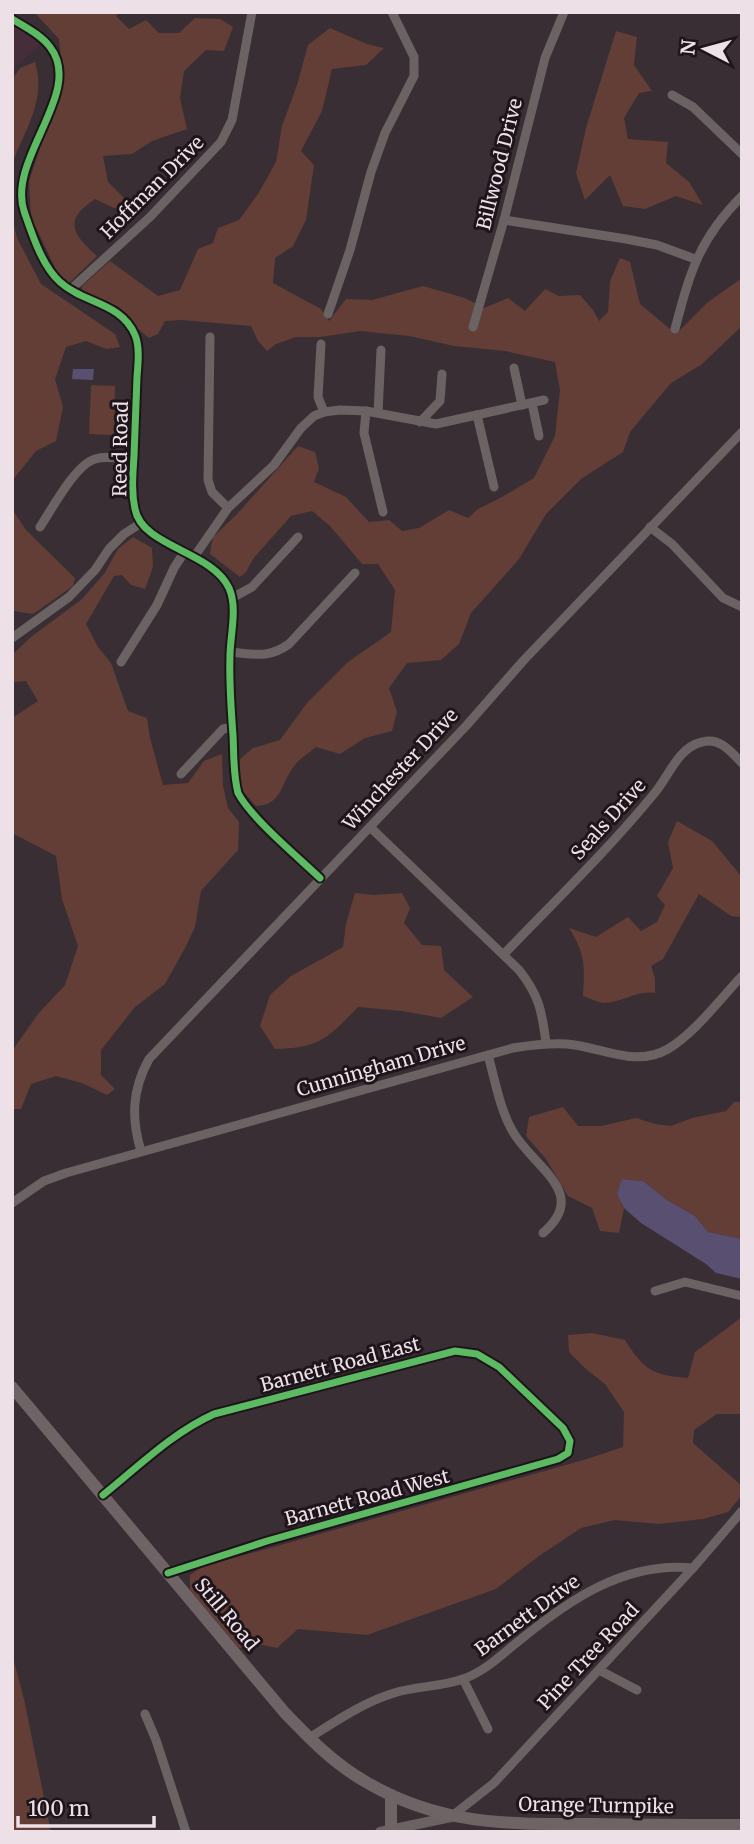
<svg xmlns="http://www.w3.org/2000/svg" width="754" height="1844" font-family="Merriweather,serif">
  <style>
    .built { fill: #452d3a }
    .green { fill: #623e36 }
    .water { fill: #594f71 }
    .lines { fill: none; stroke-linecap: round; stroke-linejoin: round }
    .minor { stroke: #6a6263; stroke-width: 9 }
    .tertiary { stroke: #6a6263; stroke-width: 10 }
    .secondary { stroke: #6e6466; stroke-width: 12 }
    .cycleway-casing { stroke: #1e151a; stroke-width: 11 }
    .cycleway { stroke: #5cba63; stroke-width: 7 }
    .labels { text-anchor: middle; stroke-width: 6; stroke-linejoin: round; paint-order: stroke }
    .street-label { font-size: 19px; fill: #ede0e7; stroke: #1e151a }
  </style>
  <rect width="100%" height="100%" fill="#392e33"/>
  <polygon class="built" points="12,19 44,41 12,70"/>
  <g class="green">
    <path d="M34 12H120L116 16 129 29 146 20 159 33H179L195 18 220 19 233 27 224 51 206 50 184 71 180 98 187 129 152 141 132 154 103 156 108 182 125 199 128 210 114 208 95 199C63 220 72 234 97 256L69 283 57 272 31 217 29 181 63 79 59 39Z"/>
    <path d="M330 28 367 44 384 48 366 65 332 69 322 111 301 151 314 165 306 220 293 246 275 258 273 283 321 309 329 321 346 299 372 300 423 286 465 298 484 308 508 298 525 311 545 289 559 296 580 295 593 310 599 321 608 312 610 281 620 258 630 262 640 304 676 334 708 302 742 278V326L701 365 671 383 630 432 623 452 581 479 546 514 519 559 471 613 459 644 441 660 407 663 389 688 397 712 392 731 365 738 340 754 316 747C309 753 300 758 295 765 280 783 283 805 256 806L239 787 240 759 253 748 280 740 307 703 348 662 391 632 395 590 378 564H362L330 526 312 511 291 516 253 559 246 572 240 577 210 554 213 537 238 513 298 446 315 452 319 468 314 482 346 497 369 522 389 520 402 531 419 528 449 510 468 518 478 509 502 497 534 478 555 436 560 390 555 362 505 351 454 346 409 336 360 331 320 337H296L276 344 267 351 258 341 251 326 182 320 165 321 158 334 149 338 138 329 119 307 82 291V286L110 261 158 296 180 290 198 249 213 243 218 228 239 220 258 194 276 162 282 126 297 85 308 45Z"/>
    <polygon points="616,31 637,37 634,65 652,91 639,93 624,118 628,139 668,142 666,163 689,182 703,205 676,196 645,209 623,206 610,175 585,200 576,173 586,128"/>
    <path d="M35 62C47 101 24 130 12 165V80L20 68Z"/>
    <polygon points="12,217 17,238 41,284 115,334 120,347 106,349 86,341 66,347 55,379 63,407 56,441 36,451 12,481"/>
    <polygon points="91,385 115,386 114,435 89,434"/>
    <polygon points="12,509 26,530 75,578 73,586 33,614 14,611 12,609"/>
    <polygon points="133,537 152,548 153,567 145,589 131,585 122,575 114,576 86,624 98,647 111,663 128,711 147,718 150,738 163,785 188,783 204,761 222,754 223,786 228,808 239,822 238,850 201,891 195,927 185,948 165,984 135,1007 101,1050 101,1075 115,1089 107,1095 82,1083 56,1076 31,1084 21,1109 12,1109 12,1051 38,1014 65,985 78,946 62,899 56,856 12,833 12,718 38,701 26,681 12,682 12,655 31,637 82,599 104,574 118,549"/>
    <path d="M677 821 712 841 742 877V917L731 916 699 894 663 959 651 966 655 978V993C637 990 623 1002 605 1003 598 1003 590 998 583 996 585 967 585 953 569 928L596 937 628 917 641 931 657 922 665 905 657 896 673 868 668 842Z"/>
    <path d="M355 893 374 895 402 893 410 908 404 923 422 945 441 946 444 970 473 997 441 1018 402 1011 358 1007C328 1038 320 1048 275 1049L260 1026 270 995 291 976 343 947 346 924Z"/>
    <polygon points="734,1102 742,1102 742,1239 708,1232 695,1216 667,1200 643,1181 623,1179 617,1194 624,1208 619,1233 600,1231 592,1208 568,1196 546,1159 526,1136 529,1117 563,1107 578,1126 601,1126 636,1118 655,1124 671,1126 692,1118 726,1111"/>
    <path d="M742 1317V1414H717L694 1430 693 1443 742 1486V1495L728 1512 703 1519 659 1524 615 1520 581 1528 539 1556 496 1589 367 1635 298 1629 277 1648 263 1645 239 1648 190 1590V1575L202 1567 587 1459 623 1447 624 1412 605 1384 586 1369 569 1352 568 1335 592 1333 625 1340C645 1371 652 1375 688 1378L695 1352Z"/>
    <polygon points="12,1654 24,1699 51,1832 12,1832"/>
  </g>
  <g class="water">
    <polygon points="73,369 94,369 93,380 72,379"/>
    <polygon points="622,1179 643,1181 667,1200 695,1216 708,1232 742,1239 742,1279 716,1273 706,1264 641,1223 624,1208 617,1194"/>
  </g>
  <g class="lines">
    <g class="minor">
      <path d="M12 19C25 27 41 35 50 47 85 92 7 158 24 211 32 234 42 266 60 282 84 304 121 302 135 335 140 347 138 364 137 377 136 403 135 430 134 456 133 473 131 491 135 509 142 547 212 551 229 588 238 608 230 635 230 656 229 683 231 709 233 735 234 754 233 774 238 793 251 818 298 857 320 878"/>
      <polyline points="672,95 693,107 742,154"/>
      <polyline points="504,220 626,239 657,245 695,259"/>
      <polyline points="70,290 150,217 221,142 232,120 252,12"/>
      <polyline points="328,314 350,250 371,172 385,133 414,76 414,57 392,12"/>
      <polyline points="473,327 504,220 545,58 564,12"/>
      <path d="M675 329C690 272 699 239 742 196"/>
      <polyline points="210,337 208,480 212,492 228,508"/>
      <polyline points="321,344 318,397 324,412"/>
      <polyline points="514,368 522,405"/>
      <polyline points="532,403 539,436"/>
      <polyline points="366,411 364,433 383,512"/>
      <polyline points="378,413 381,350"/>
      <polyline points="477,415 494,487"/>
      <polyline points="420,422 440,401 442,374"/>
      <path d="M40 527C52 509 75 465 95 459 107 455 122 459 134 460"/>
      <polyline points="650,527 672,544 723,598 742,607"/>
      <polyline points="194,557 228,508 274,465 301,428 314,416 324,412 340,410 366,411 436,424 544,400"/>
      <polyline points="232,598 252,587 298,537"/>
      <polyline points="12,638 69,597 95,570 109,549 124,534 141,523"/>
      <path d="M230 652C255 654 268 659 289 644L355 573"/>
      <polyline points="121,662 157,605 174,568 185,551"/>
      <polyline points="181,774 223,729 232,727"/>
      <path d="M370 827 519 970C539 995 542 1011 546 1043"/>
      <path d="M504 954C554 902 607 851 653 795 669 777 677 748 702 742 720 737 731 752 742 763"/>
      <path d="M488 1055C495 1080 500 1110 513 1132 534 1168 590 1193 543 1233"/>
      <path d="M141 1151C131 1118 132 1090 149 1059L466 726 523 661 742 432"/>
      <path d="M12 1203 44 1181 66 1173 513 1048C532 1045 549 1043 567 1044 602 1047 635 1068 668 1049 695 1033 720 999 742 976"/>
      <polyline points="655,1291 685,1282 742,1296"/>
      <path d="M103 1495C138 1467 172 1433 214 1414L455 1351 477 1354 499 1367 563 1428 570 1441 568 1453 558 1459 267 1541 168 1573"/>
      <polyline points="599,1670 637,1690"/>
      <polyline points="463,1679 488,1729"/>
      <polyline points="145,1714 156,1740 186,1832"/>
      <path d="M309 1738C336 1721 364 1702 394 1693 416 1686 441 1687 463 1679 486 1671 502 1654 520 1640 570 1599 626 1561 693 1568"/>
      <polyline points="452,1816 494,1783 693,1568 742,1511"/>
    </g>
    <polyline class="tertiary" points="380,1832 451,1817"/>
    <g class="secondary">
      <path d="M12 1387 285 1713C310 1739 334 1764 366 1782 441 1826 509 1824 593 1824 642 1825 692 1825 742 1825"/>
      <polyline points="391,1830 391,1795"/>
    </g>
    <g class="cycleway-casing">
      <g id="cycleway">
        <path d="M12 19C25 27 41 35 50 47 85 92 7 158 24 211 32 234 42 266 60 282 84 304 121 302 135 335 140 347 138 364 137 377 136 403 135 430 134 456 133 473 131 491 135 509 142 547 212 551 229 588 238 608 230 635 230 656 229 683 231 709 233 735 234 754 233 774 238 793 251 818 298 857 320 878"/>
        <path d="M103 1495C138 1467 172 1433 214 1414L455 1351 477 1354 499 1367 563 1428 570 1441 568 1453 558 1459 267 1541 168 1573"/>
      </g>
    </g>
    <use href="#cycleway" class="cycleway"/>
  </g>
  <g class="labels">
    <g class="street-label">
      <text transform="translate(499 164) rotate(-76)" y="7">Billwood Drive</text>
      <text transform="translate(152 187) rotate(-45)" y="7">Hoffman Drive</text>
      <text transform="translate(120 449) rotate(-89)" y="7">Reed Road</text>
      <text transform="translate(400 769) rotate(-47)" y="7">Winchester Drive</text>
      <text transform="translate(608 819) rotate(-48)" y="7">Seals Drive</text>
      <text transform="translate(381 1066) rotate(-16)" y="7">Cunningham Drive</text>
      <text transform="translate(340 1364) rotate(-15)" y="7">Barnett Road East</text>
      <text transform="translate(367 1497) rotate(-15)" y="7">Barnett Road West</text>
      <text transform="translate(227 1614) rotate(50)" y="7">Still Road</text>
      <text transform="translate(527 1615) rotate(-36)" y="7">Barnett Drive</text>
      <text transform="translate(588 1656) rotate(-47)" y="7">Pine Tree Road</text>
      <text transform="translate(596 1805) rotate(1)" y="7">Orange Turnpike</text>
    </g>
  </g>
  <rect width="754" height="1844" fill="none" stroke="#ede0e7" stroke-width="28"/>
  <g transform="translate(705 49) rotate(276)" stroke="#1e151a" stroke-width="5" paint-order="stroke">
  <path d="M0-5L12 26L0 18L-12 26Z" fill="#ede0e7"/>
  <text y="-10" font-size="19" font-weight="bold" text-anchor="middle" fill="#ede0e7">N</text>
  </g>
  <path d="M18 1816v10h136v-10" fill="none" stroke="#ede0e7" stroke-width="3.5"/>
  <text x="28" y="1816" font-size="21" fill="#ede0e7" stroke="#1e151a" stroke-width="5" paint-order="stroke">100 m</text>
</svg>
